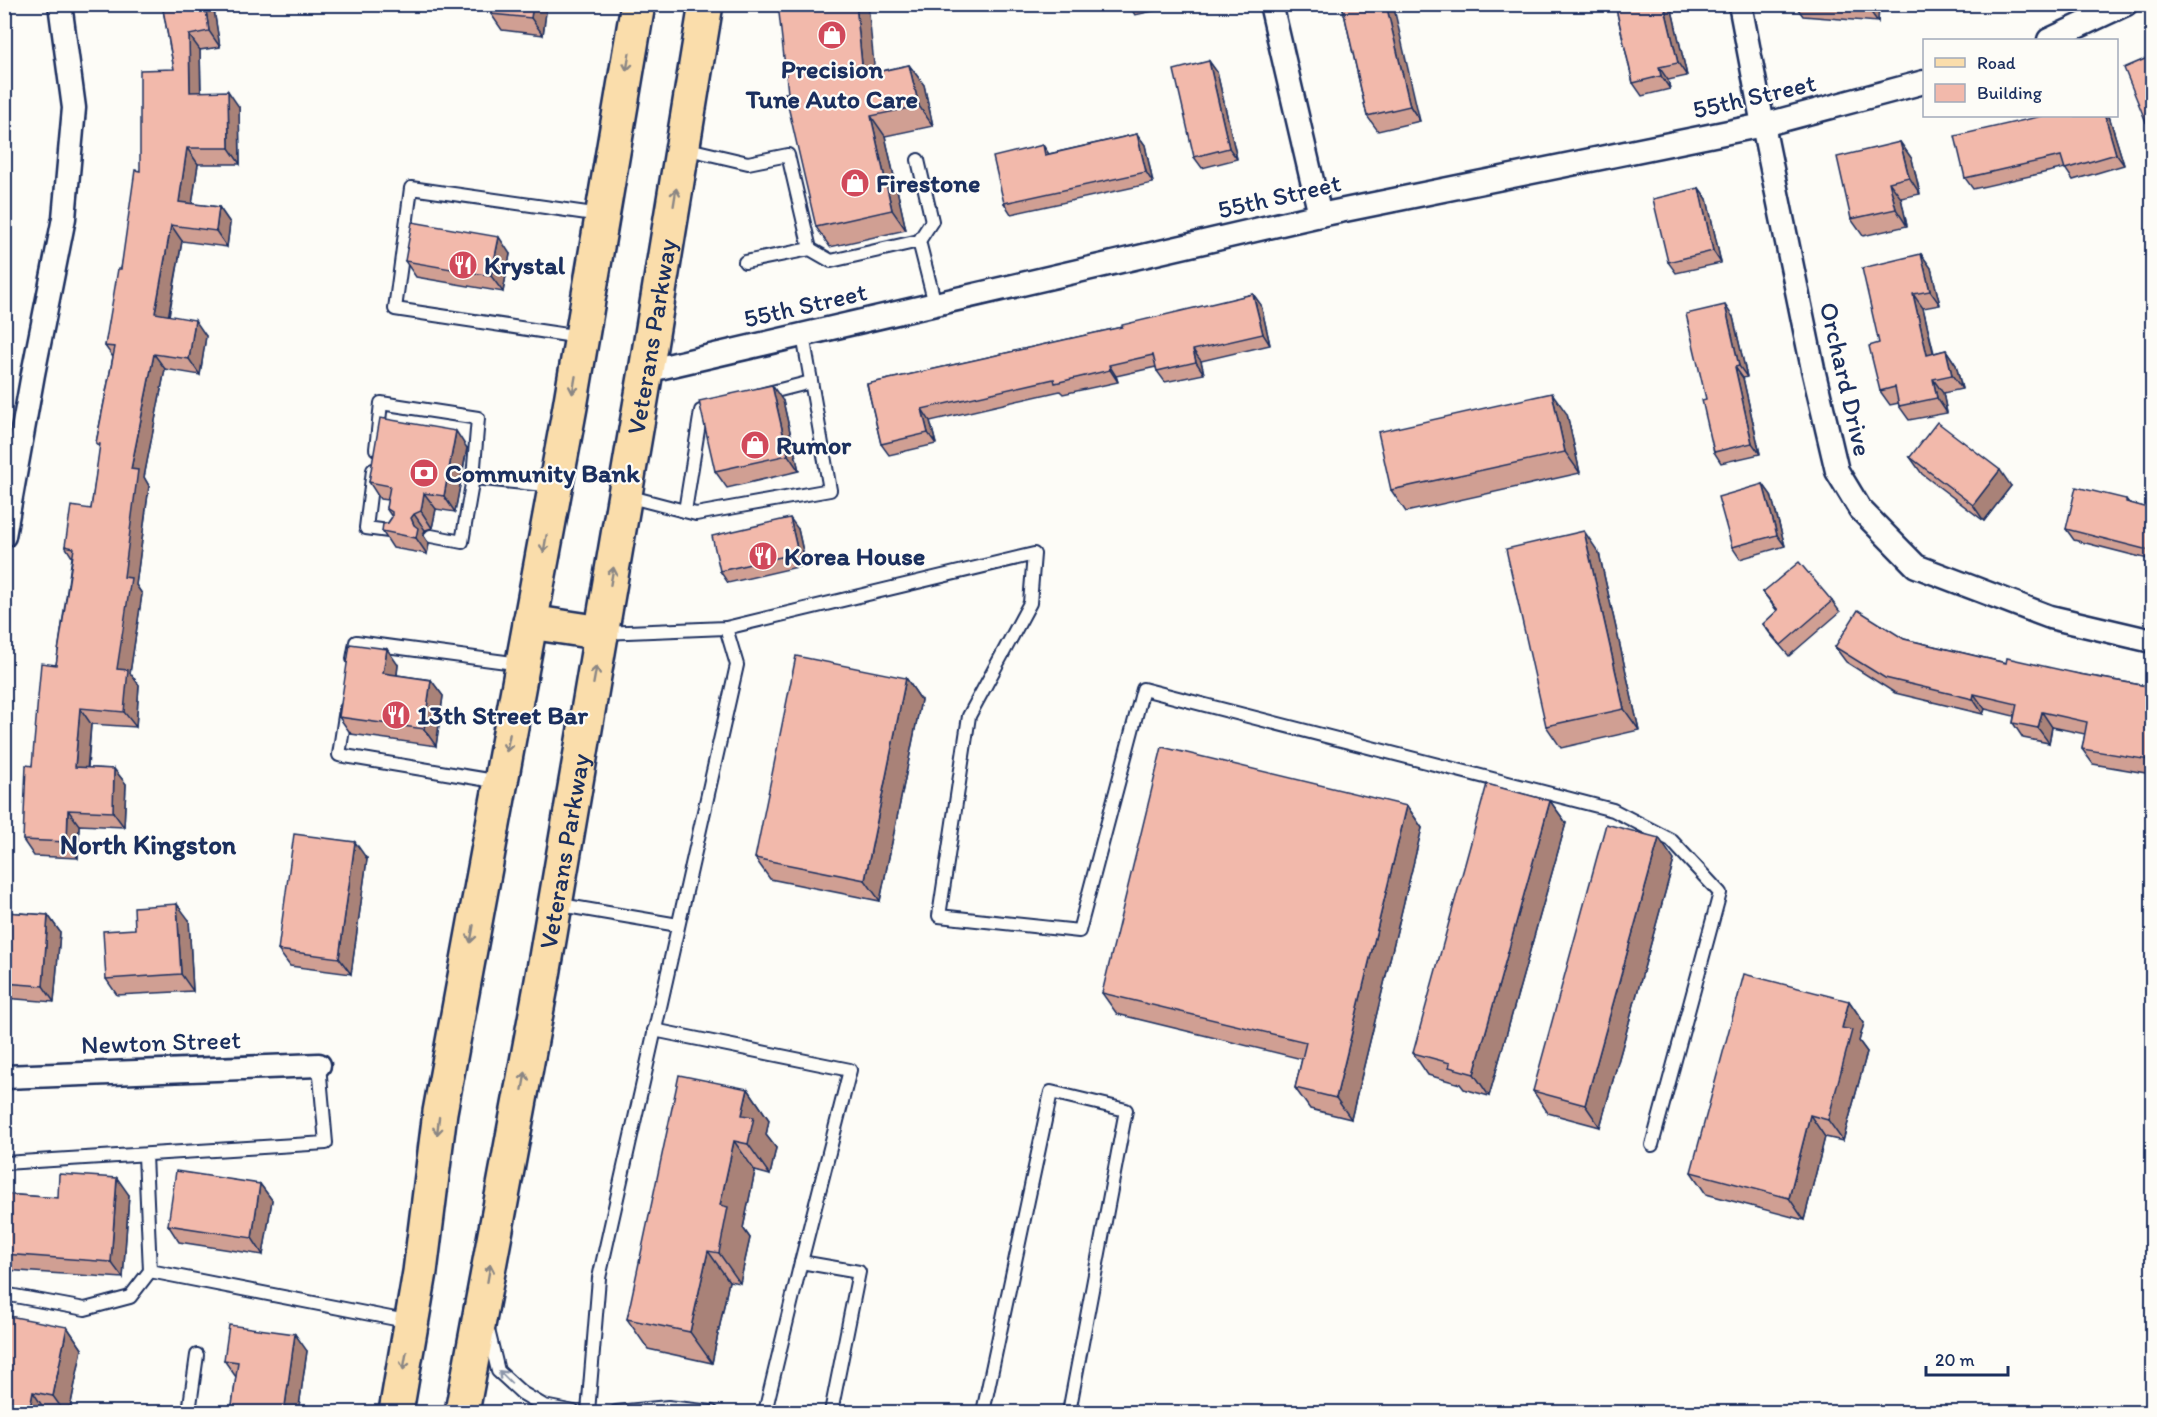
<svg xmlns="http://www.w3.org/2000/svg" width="2157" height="1417" font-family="Itim,sans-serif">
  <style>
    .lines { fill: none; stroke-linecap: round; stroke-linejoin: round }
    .lane-casing { stroke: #1b2f5e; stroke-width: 16 }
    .street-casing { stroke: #1b2f5e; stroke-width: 27 }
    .primary-casing { stroke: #1b2f5e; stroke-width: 38 }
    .lane { stroke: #fdfcf7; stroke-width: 12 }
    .street { stroke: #fdfcf7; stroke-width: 22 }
    .primary { stroke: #faddab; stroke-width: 33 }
    .wall { fill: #d09f93; stroke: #1b2f5e; stroke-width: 1.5 }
    .shaded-wall { fill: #a98278; stroke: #1b2f5e; stroke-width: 1.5 }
    .building { fill: #f2b9ab; stroke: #1b2f5e; stroke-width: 1.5 }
    .oneway { stroke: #8a8684 }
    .oneway2 { stroke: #8c96aa }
    .labels { text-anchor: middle; stroke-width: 4.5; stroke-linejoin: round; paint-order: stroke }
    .poi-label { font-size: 26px; font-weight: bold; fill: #1b2f5e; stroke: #fdfcf7; text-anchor: start }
    .street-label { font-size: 26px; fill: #1b2f5e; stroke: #fdfcf7 }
    .neighbourhood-label { font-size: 27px; font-weight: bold; fill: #1b2f5e; stroke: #fdfcf7 }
  </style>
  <rect width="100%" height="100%" fill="#fdfcf7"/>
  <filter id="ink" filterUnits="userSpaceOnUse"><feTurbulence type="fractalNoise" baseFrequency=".0167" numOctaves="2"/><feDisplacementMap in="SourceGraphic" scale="12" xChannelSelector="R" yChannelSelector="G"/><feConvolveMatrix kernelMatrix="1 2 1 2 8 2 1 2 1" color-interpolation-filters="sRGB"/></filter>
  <g filter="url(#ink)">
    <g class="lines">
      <g class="lane-casing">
        <g id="lane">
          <polyline points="684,148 748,163 788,155 810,249"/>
          <polyline points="919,241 935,304"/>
          <polyline points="745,262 810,249 831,261 919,241 932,221 918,160"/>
          <polyline points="580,337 395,309 411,188 601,215"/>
          <polyline points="760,395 811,382"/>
          <polyline points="376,449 381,403 478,418 473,478"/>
          <polyline points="373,470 366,528 396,532"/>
          <polyline points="627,496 696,514 830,490 803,335"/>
          <polyline points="685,511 701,411 717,406"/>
          <polyline points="431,536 462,542 473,478 554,486"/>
          <polyline points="603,633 726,628 1034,554 1030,603 969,716 939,916 1079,931 1143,689 1613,810 1671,840 1720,893 1652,1145"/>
          <polyline points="353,659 356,642 521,664"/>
          <polyline points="346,709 339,755 500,782"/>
          <polyline points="555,904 678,925"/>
          <polyline points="654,1030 850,1070 801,1262"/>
          <polyline points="4,1163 326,1143 319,1065"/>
          <polyline points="150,1271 411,1322"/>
          <polyline points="4,1294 85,1309 130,1297 150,1271 145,1155"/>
          <polyline points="488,1330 498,1371 522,1393 544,1406 574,1412"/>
          <polyline points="189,1412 197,1355"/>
          <polyline points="588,1412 599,1278 737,665 726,628"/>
          <polyline points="616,1412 668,1407 712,1412"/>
          <polyline points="765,1412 801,1262 859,1272 831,1412"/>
          <polyline points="983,1412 1051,1092 1126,1110 1069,1412"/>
        </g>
      </g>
      <g class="street-casing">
        <g id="street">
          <polyline points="1271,4 1320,215"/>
          <polyline points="1740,4 1763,125 1813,369 1837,471 1860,509 1916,566 2050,617 2152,641"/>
          <polyline points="2049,40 2126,4"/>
          <polyline points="646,371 1320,215 1763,125 1924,82"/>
          <polyline points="4,536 33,374 64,218 74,108 60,4"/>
          <polyline points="4,1077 319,1065"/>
        </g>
      </g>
      <g class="primary-casing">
        <g id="primary">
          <polyline points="530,622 602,633"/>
          <polyline points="396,1412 420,1272 440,1112 570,407 638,4"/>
          <path id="s1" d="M462 1412 542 981 646 371 706 4"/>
        </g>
      </g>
      <use href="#lane" class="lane"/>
      <use href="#street" class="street"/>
      <use href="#primary" class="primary"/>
    </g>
    <g class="wall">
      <polygon points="162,4 213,4 220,47 200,50 201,91 239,107 240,164 198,164 192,204 219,207 230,223 227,247 182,241 169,316 206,336 200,375 165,369 144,477 149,486 136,585 142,594 130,673 139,685 136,727 91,724 88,768 114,769 126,784 124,827 79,825 78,858 34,856 23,840 32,766 56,665 72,557 65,546 91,509 100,448 96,443 113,357 105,346 121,269 140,171 174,69"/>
      <polygon points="547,4 543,35 502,30 491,14"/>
      <polygon points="1128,4 1175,4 1176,6 1135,15"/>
      <polygon points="1342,4 1420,121 1378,131 1367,116"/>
      <polygon points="1615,4 1668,4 1672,10 1687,76 1668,80 1670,89 1642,96 1633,83"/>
      <polygon points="1879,4 1878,22 1803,16 1795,5"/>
      <polygon points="2152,56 2152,131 2146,122"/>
      <polygon points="1209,61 1217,72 1237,159 1202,168 1194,157"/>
      <polygon points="909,65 924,85 933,126 885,136 906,230 830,247 816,227 875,73"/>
      <polygon points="2042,116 2109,116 2124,165 2073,180 2065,168 1973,189 1965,178"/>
      <polygon points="1137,134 1145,145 1153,183 1011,214 1004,203 1049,154"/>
      <polygon points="1900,142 1912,159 1920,194 1901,198 1907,226 1863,236 1851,219"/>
      <polygon points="1699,188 1707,199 1721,263 1676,273 1668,262"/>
      <polygon points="510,254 503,292 416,277 405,261"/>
      <polygon points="1921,254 1931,268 1940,305 1923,308 1934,353 1946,350 1956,365 1962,389 1943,393 1947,413 1909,420 1899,406 1899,403 1890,405 1880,391 1879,343"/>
      <polygon points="1253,294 1261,305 1270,345 1201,361 1204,374 1165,382 1157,371 1156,367 1116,376 1118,382 1063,394 1060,391 930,421 936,444 889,455 881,444 867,384 1122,327"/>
      <polygon points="1733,317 1747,377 1743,378 1760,454 1721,463 1714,452 1706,399"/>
      <polygon points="783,401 799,471 727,488 715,471"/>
      <polygon points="1567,414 1580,473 1406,512 1391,490"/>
      <polygon points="467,448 455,512 436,509 432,528 425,530 423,535 429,544 427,554 393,548 382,531 392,517 386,508 388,500 380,499 369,482"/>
      <polygon points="1910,457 2011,486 1984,521 1922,474"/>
      <polygon points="1763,484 1771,495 1785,546 1740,559 1732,547"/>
      <polygon points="2126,499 2129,503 2152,509 2152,560 2074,540 2066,529"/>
      <polygon points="798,529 806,565 728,583 720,571"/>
      <polygon points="1599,553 1639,730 1561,748 1546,726"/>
      <polygon points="1763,592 1832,601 1840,612 1789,656 1771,635 1763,624 1777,611"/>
      <polygon points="1904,639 2006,663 2079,674 2152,687 2152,774 2093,764 2082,749 2085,734 2052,727 2049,743 2023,738 2013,723 2014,716 1985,709 1983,714 1895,693 1846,662 1835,647"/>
      <polygon points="398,665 397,675 431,680 443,696 436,746 351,734 339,717"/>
      <polygon points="906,678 921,700 880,901 770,879 755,858"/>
      <polygon points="1550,801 1566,823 1489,1096 1464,1089 1460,1084 1428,1075 1413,1053"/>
      <polygon points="1407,806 1422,828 1351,1119 1310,1109 1295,1088 1302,1059 1117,1014 1102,993"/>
      <polygon points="367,859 351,974 290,966 278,950"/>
      <polygon points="1674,860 1600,1127 1548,1113 1533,1091"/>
      <polygon points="4,912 48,915 60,932 54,1002 4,998"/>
      <polygon points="189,920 193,991 117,995 106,979 135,929"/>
      <polygon points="1849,1001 1864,1023 1859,1041 1867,1052 1843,1141 1825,1137 1804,1220 1706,1194 1691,1172"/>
      <polygon points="748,1089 769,1120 766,1135 776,1148 770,1175 755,1171 743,1228 750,1238 740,1283 729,1281 712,1363 648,1349 627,1319"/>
      <polygon points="260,1184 272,1200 263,1255 179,1242 168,1225"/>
      <polygon points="4,1194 58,1198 129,1195 123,1278 4,1270"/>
      <polygon points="67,1327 82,1349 69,1413 4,1413"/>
      <polygon points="307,1351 298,1413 231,1413 236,1377 224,1360"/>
    </g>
    <g class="shaded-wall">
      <polygon points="205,4 213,4 220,47 209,31"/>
      <polygon points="533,4 547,4 543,35 531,18"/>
      <polygon points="856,4 868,4 877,95 863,75"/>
      <polygon points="1386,4 1393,4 1420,121 1410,106"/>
      <polygon points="1664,4 1668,4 1672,10 1687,76 1678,63"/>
      <polygon points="1871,4 1879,4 1878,22 1870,11"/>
      <polygon points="189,35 200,50 201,107 190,92"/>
      <polygon points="1209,61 1217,72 1237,159 1229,148"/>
      <polygon points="909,65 924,85 933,126 919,106"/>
      <polygon points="1659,67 1668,80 1670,89 1661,76"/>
      <polygon points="228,91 239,107 240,164 229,148"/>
      <polygon points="871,116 885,136 906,230 892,210"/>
      <polygon points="2105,116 2109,116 2124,165 2116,154"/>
      <polygon points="1137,134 1145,145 1153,183 1146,172"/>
      <polygon points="1900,142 1912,159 1920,194 1909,177"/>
      <polygon points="1043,145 1051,157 1045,155"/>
      <polygon points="187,148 198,164 190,218 179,202"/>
      <polygon points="1889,182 1901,198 1907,226 1896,209"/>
      <polygon points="1699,188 1707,199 1721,263 1713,251"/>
      <polygon points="219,207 230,223 227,247 216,231"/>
      <polygon points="171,225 182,241 166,329 155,313"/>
      <polygon points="499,237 510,254 503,292 491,276"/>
      <polygon points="1921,254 1931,268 1940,305 1930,291"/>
      <polygon points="1253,294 1261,305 1270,345 1263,334"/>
      <polygon points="1913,294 1923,308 1937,369 1927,355"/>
      <polygon points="1725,305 1733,317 1747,377 1739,366"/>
      <polygon points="195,320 206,336 200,375 189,359"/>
      <polygon points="1193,350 1201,361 1204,374 1196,362"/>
      <polygon points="1946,350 1956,365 1962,389 1952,375"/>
      <polygon points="154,354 165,369 144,477 149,486 136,585 142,594 130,673 139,685 136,727 124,712 117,669 131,469"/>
      <polygon points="1109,365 1116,376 1118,382 1110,370"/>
      <polygon points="1735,367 1743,378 1760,454 1752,443"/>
      <polygon points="1933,379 1943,393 1947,413 1937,398"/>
      <polygon points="772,385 783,401 799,471 788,455"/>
      <polygon points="1552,393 1567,414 1580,473 1565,452"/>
      <polygon points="922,409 930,421 936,444 928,433"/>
      <polygon points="456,431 467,448 455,512 444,496"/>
      <polygon points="2000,470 2011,486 1984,521 1973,505"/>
      <polygon points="1763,484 1771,495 1785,546 1777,535"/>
      <polygon points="424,493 436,509 432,528 421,511"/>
      <polygon points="414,514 425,530 423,535 429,544 427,554 416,538 414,525 411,518"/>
      <polygon points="790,518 798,529 806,565 798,553"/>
      <polygon points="1584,531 1599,553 1639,730 1624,709"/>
      <polygon points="387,649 398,665 395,689 383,673"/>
      <polygon points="906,678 921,700 880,901 865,880"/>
      <polygon points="431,680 443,696 436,746 424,729"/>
      <polygon points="1974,694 1985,709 1983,714 1973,699"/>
      <polygon points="80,708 91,724 86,783 75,767"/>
      <polygon points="2042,712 2052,727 2049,743 2038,728"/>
      <polygon points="2152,742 2152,765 2149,760"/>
      <polygon points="114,769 126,784 124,827 113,812"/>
      <polygon points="1550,801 1566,823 1489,1096 1474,1074"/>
      <polygon points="1407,806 1422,828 1351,1119 1336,1098"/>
      <polygon points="68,810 79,825 78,858 67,842"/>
      <polygon points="1659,838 1674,860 1600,1127 1585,1105"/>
      <polygon points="355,842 367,859 351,974 339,958"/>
      <polygon points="177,904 189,920 193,991 181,974"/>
      <polygon points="48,915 60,932 54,1002 43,986"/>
      <polygon points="1849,1001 1864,1023 1859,1041 1867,1052 1843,1141 1828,1120 1842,1028"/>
      <polygon points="748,1089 769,1120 766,1135 776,1148 770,1175 748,1144 742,1115"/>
      <polygon points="1810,1115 1825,1137 1804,1220 1789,1198"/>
      <polygon points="734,1141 755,1171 743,1228 750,1238 740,1283 719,1253 720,1205"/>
      <polygon points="117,1178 129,1195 123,1278 111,1262"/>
      <polygon points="260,1184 272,1200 263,1255 252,1238"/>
      <polygon points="708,1251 729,1281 712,1363 690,1332"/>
      <polygon points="67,1327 82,1349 69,1413 65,1413 53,1396"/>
      <polygon points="295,1334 307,1351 298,1413 284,1413"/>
      <polygon points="33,1392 47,1413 29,1413"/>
    </g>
    <g class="building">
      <polygon points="162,4 205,4 209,31 189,35 190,92 228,91 229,148 187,148 179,202 219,207 216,231 171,225 155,313 195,320 189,359 154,354 131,469 138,470 124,577 131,578 117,669 128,670 124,712 80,708 75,767 114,769 113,812 68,810 67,842 23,840 26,765 32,766 41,663 56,665 74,548 65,546 71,506 91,509 100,444 96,443 115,347 105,346 118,269 121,269 135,170 140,171 140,70 174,69"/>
      <polygon points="492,4 533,4 531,18 491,14"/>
      <polygon points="778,4 856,4 863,75 909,65 919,106 871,116 892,210 816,227 785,93 788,93"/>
      <polygon points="1342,4 1386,4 1410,106 1367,116"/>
      <polygon points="1615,4 1664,4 1678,63 1659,67 1661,76 1633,83"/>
      <polygon points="1795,4 1871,4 1870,11"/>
      <polygon points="2152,56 2152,119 2146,122 2124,68"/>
      <polygon points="1209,61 1229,148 1194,157 1174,70"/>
      <polygon points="2042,116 2105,116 2116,154 2065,169 2061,156 1965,178 1955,136"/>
      <polygon points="1137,134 1146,172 1004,203 993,157 1043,145 1045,155"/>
      <polygon points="1900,142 1909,177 1889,182 1896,209 1851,219 1837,157"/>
      <polygon points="1699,188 1713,251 1668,262 1653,199"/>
      <polygon points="412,222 499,237 491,276 405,261"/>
      <polygon points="1921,254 1930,291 1913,294 1927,355 1946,350 1952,375 1933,379 1937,398 1899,406 1895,387 1880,391 1869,346 1879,343 1862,268"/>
      <polygon points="1253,294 1263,334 1193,350 1196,362 1157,371 1153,355 1109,365 1110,370 1055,383 1054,379 922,409 928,433 881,444 867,384 1122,327 1122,325"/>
      <polygon points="1725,305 1739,366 1735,367 1752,443 1714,452 1702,400 1706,399 1686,314"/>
      <polygon points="772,385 788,455 715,471 699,401"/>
      <polygon points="1552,393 1565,452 1391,490 1378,432"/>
      <polygon points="380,418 456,431 444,496 424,493 421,511 414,514 411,518 414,525 418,528 416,538 382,531 383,524 388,523 392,517 392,512 386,508 390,486 369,482"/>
      <polygon points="1937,422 2000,470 1973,505 1910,457"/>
      <polygon points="1763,484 1777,535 1732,547 1718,497"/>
      <polygon points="2076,487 2126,499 2126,502 2152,509 2152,551 2066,529"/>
      <polygon points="790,518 798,553 720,571 712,536"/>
      <polygon points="1584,531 1624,709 1546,726 1506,549"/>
      <polygon points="1799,562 1832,601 1781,645 1763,624 1778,610 1763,592"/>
      <polygon points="1858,610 1904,639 2006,663 2007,658 2079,674 2152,687 2152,742 2149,760 2082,749 2087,722 2042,712 2038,728 2013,723 2017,704 1974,694 1973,699 1885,678 1835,647"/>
      <polygon points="350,644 387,649 383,673 431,680 424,729 339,717"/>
      <polygon points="796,656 906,678 865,880 755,858"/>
      <polygon points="1162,747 1407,806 1336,1098 1295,1088 1306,1042 1102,993"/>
      <polygon points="1487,784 1550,801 1474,1074 1449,1067 1450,1063 1413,1053"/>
      <polygon points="1606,824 1659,838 1585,1105 1533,1091"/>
      <polygon points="294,834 355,842 339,958 278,950"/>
      <polygon points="177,904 181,974 106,979 103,931 135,929 134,907"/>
      <polygon points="4,912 48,915 43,986 4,983"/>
      <polygon points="1744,974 1849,1001 1842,1028 1852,1030 1828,1120 1810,1115 1789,1198 1691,1172"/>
      <polygon points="679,1075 748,1089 742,1115 754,1117 748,1144 734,1141 720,1205 728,1207 719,1253 708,1251 690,1332 627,1319"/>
      <polygon points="176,1171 260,1184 252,1238 168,1225"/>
      <polygon points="59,1174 117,1178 111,1262 4,1254 4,1194 58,1198"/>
      <polygon points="4,1315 67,1327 53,1396 33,1392 29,1413 4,1413"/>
      <polygon points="229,1325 295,1334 284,1413 231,1413 238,1362 224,1360"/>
    </g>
    <defs><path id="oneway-shaft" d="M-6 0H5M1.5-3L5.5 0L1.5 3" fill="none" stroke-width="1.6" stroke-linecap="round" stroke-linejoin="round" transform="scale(1.5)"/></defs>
    <g class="oneway">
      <use href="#oneway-shaft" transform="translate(628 62) rotate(99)"/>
      <use href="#oneway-shaft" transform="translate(675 197) rotate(-81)"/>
      <use href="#oneway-shaft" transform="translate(574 385) rotate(100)"/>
      <use href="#oneway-shaft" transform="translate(545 544) rotate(100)"/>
      <use href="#oneway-shaft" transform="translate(612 576) rotate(-80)"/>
      <use href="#oneway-shaft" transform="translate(595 675) rotate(-80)"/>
      <use href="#oneway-shaft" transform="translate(508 743) rotate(101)"/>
      <use href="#oneway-shaft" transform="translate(472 934) rotate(100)"/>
      <use href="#oneway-shaft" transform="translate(524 1081) rotate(-80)"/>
      <use href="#oneway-shaft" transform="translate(438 1126) rotate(97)"/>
      <use href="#oneway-shaft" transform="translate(489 1273) rotate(-80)"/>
      <use href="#oneway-shaft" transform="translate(405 1361) rotate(100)"/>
    </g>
    <use class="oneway2" href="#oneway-shaft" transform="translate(505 1377) rotate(-135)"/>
  </g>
  <defs>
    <g id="shop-disc" transform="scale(1.5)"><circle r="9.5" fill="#d1495b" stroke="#fdfcf7"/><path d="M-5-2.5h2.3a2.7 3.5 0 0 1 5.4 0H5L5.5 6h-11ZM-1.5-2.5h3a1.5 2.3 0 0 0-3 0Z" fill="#fff"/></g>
    <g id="restaurant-disc" transform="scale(1.5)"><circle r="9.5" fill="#d1495b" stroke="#fdfcf7"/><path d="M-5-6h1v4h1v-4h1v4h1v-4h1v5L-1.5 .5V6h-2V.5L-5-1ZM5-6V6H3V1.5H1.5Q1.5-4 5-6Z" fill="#fff"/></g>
    <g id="bank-disc" transform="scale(1.5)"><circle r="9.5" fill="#d1495b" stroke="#fdfcf7"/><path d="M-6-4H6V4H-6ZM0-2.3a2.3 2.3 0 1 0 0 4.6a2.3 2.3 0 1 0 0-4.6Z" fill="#fff"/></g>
  </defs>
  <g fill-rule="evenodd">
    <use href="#shop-disc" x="832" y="35"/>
    <use href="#shop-disc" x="855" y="183"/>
    <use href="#restaurant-disc" x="463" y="265"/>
    <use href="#shop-disc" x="755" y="445"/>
    <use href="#bank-disc" x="424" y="473"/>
    <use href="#restaurant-disc" x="763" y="556"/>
    <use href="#restaurant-disc" x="396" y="715"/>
  </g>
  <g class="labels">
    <g class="poi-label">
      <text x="832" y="78" text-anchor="middle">Precision<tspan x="832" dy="30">Tune Auto Care</tspan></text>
      <text x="876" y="192">Firestone</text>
      <text x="484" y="274">Krystal</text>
      <text x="776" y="454">Rumor</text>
      <text x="445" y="482">Community Bank</text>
      <text x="784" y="565">Korea House</text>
      <text x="417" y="724">13th Street Bar</text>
    </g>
    <g class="street-label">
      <text transform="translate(1754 96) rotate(-13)" y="9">55th Street</text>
      <text transform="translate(1279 196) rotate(-13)" y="9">55th Street</text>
      <text transform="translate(805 305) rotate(-13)" y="9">55th Street</text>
      <text dy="9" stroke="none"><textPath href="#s1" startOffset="1092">Veterans Parkway</textPath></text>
      <text transform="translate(1846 379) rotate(77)" y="9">Orchard Drive</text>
      <text dy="9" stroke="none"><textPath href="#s1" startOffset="570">Veterans Parkway</textPath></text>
      <text transform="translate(161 1042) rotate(-2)" y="9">Newton Street</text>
    </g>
    <g class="neighbourhood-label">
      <text x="148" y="854">North Kingston</text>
    </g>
  </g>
  <rect width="2157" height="1417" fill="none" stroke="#fdfcf7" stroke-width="24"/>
  <rect x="12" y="12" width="2133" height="1393" fill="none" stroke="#1b2f5e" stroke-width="2" filter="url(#ink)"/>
  <rect x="1923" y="39" width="195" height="78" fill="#fdfcf7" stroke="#a3aaba" stroke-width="1.5"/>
  <rect x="1935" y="58" width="30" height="9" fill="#faddab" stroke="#a3aaba" stroke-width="1.5"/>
  <text x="1977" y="69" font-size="18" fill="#1b2f5e">Road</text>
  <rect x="1935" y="84" width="30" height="18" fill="#f2b9ab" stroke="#a3aaba" stroke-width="1.5"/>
  <text x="1977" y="99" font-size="18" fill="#1b2f5e">Building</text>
  <path d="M1926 1366v9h82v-9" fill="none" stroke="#1b2f5e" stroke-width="3"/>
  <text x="1935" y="1366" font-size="18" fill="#1b2f5e" stroke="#fdfcf7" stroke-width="4.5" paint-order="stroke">20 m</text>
</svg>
